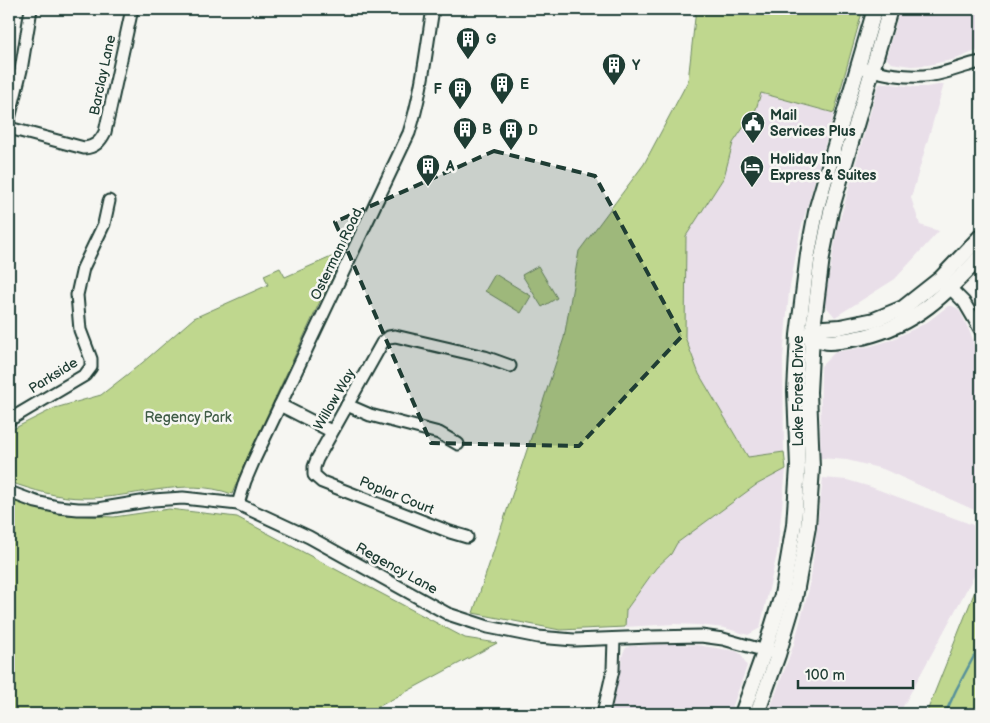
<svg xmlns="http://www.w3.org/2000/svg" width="990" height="723" font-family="'Balsamiq Sans',sans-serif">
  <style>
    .built { fill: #e9dfe9 }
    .green { fill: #bfd78e; stroke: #6f8a61 }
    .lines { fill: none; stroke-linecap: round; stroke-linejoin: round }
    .stream { stroke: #58929a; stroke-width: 2.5 }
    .minor-casing { stroke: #1f3d34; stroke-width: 15 }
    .major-casing { stroke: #1f3d34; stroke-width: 18 }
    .minor { stroke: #f6f6f2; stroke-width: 11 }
    .major { stroke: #f6f6f2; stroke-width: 14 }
    .marked { fill: #1f3d34; fill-opacity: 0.2; stroke: #1f3d34; stroke-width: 4; stroke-dasharray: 10 6; stroke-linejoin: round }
    .labels { text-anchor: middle; stroke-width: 5; stroke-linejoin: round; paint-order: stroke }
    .poi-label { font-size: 14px; font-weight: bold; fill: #1f3d34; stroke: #f6f6f2; text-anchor: start }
    .street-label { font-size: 14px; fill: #1f3d34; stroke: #f6f6f2 }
    .park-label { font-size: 14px; fill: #3f5c46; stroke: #f6f6f2 }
  </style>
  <rect width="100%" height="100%" fill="#f6f6f2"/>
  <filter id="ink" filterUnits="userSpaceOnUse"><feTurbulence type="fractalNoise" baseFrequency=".02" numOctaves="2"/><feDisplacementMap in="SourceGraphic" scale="10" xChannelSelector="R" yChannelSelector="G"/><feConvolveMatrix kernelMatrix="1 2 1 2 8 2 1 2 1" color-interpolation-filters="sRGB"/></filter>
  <g filter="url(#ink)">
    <g class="built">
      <polygon points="900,9 981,9 981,49 956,59 928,65 911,66 891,63 886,58"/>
      <polygon points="884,83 915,87 926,87 944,84 911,198 920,225 939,231 895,279 835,317 824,304 838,226 877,89 879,84"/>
      <polygon points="761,92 834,113 800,232 789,292 783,358 784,452 748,457 699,374 685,337 686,236 724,177 733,143 756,109"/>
      <polygon points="948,306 952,306 957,308 962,315 972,337 977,362 978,374 981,386 981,513 883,469 847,460 820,458 821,366 835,352 871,346 891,340 926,323"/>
      <polygon points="786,469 777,554 760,628 748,635 725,628 697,625 674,624 625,627 626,611 656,568 671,554 677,543 756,485"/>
      <polygon points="823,478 847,480 871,487 981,528 981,563 899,714 768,714 794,644 810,585"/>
      <polygon points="674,644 697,645 736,651 741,654 747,666 730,714 611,714 623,653 626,648 630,646"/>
    </g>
    <g class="green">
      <polygon points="696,9 863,9 834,113 761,93 756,109 733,143 724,177 686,236 685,337 699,374 748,457 784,452 786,469 756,485 677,543 671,554 656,568 626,610 625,627 560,630 473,613 564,338 579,251 644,164 688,81"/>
      <path d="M343 252 243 467 232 494C183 476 133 499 84 498 57 498 34 490 9 482V431L55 408 101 395 142 363 194 318 268 285 264 275 280 268 285 277Z"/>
      <polygon points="538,266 557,298 542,307 522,275"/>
      <polygon points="495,274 531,296 521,313 485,291"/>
      <polygon points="9,500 68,515 114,517 169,509 237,517 465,638 497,643 376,708 372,714 9,714"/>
      <polygon points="981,575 981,714 926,714 977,586"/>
    </g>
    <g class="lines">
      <polyline class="stream" points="945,714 956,690 981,643"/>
      <g class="minor-casing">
        <g id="minor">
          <path d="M858 67C882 73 907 79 932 75 949 73 964 65 981 62"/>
          <polyline points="9,119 21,70 31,9"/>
          <path d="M9 128 84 148C95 147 100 142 105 132L132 9"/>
          <polyline points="945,283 964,302 981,331"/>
          <polyline points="280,405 331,431"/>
          <polyline points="347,405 370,415 439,433 458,444"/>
          <polyline points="9,420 85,375 91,367 91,359 80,330 77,295 83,268 104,224 109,201"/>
          <polyline points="9,492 36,502 58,507 78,509 98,509 153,500 183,498 238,504 309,537 448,614 488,627 538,637 574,640 651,637 701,636 723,639 773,653"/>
          <path d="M238 504 245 481 254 460 409 133C422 93 426 51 433 9"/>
          <polyline points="467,537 450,532 322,482 314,475 314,467 317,459 382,343 389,337 395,336 485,357 510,366"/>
          <polyline points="603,714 613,670 614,639"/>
        </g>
      </g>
      <g class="major-casing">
        <g id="major">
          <path d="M803 335C812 336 820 342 829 342 840 342 852 339 863 337 917 324 945 294 981 256"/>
          <polyline points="812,336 824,328 840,327 874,320 903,308 941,278 981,236"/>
          <polyline points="742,714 765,650 782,595 794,525 798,467 795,391 798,335 808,254 817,207 875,9"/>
          <polyline points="757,714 778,655 795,598 808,527 812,468 809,392 812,336 822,257 831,211 890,9"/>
        </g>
      </g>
      <use href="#minor" class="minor"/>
      <use href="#major" class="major"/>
    </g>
  </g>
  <path class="marked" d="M494 151 595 176 682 336 579 446 431 443 335 222Z"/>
  <defs>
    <g id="building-pin" transform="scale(1.25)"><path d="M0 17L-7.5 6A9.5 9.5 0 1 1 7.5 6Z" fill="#1f3d34" stroke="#f6f6f2"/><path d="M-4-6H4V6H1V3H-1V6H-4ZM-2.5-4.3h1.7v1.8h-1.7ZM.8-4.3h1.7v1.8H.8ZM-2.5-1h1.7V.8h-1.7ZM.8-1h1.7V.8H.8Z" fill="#fff"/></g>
    <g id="civic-pin" transform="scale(1.25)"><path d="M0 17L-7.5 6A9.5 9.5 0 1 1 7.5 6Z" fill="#1f3d34" stroke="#f6f6f2"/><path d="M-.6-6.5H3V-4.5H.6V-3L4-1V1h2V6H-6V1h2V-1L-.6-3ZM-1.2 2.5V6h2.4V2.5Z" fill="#fff"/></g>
    <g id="hotel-pin" transform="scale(1.25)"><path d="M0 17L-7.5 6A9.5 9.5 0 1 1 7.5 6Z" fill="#1f3d34" stroke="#f6f6f2"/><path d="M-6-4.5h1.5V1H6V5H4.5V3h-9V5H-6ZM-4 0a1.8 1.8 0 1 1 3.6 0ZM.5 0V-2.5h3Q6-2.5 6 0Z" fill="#fff"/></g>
  </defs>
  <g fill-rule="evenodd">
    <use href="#building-pin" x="468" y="39"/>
    <use href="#building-pin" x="614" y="65"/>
    <use href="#building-pin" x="502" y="84"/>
    <use href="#building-pin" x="460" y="89"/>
    <use href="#civic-pin" x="753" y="123"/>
    <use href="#building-pin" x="465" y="129"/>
    <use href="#building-pin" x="511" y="130"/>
    <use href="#building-pin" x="428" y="166"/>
    <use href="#hotel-pin" x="752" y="167"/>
  </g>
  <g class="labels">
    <g class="poi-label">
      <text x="486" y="44">G</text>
      <text x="632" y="70">Y</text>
      <text x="520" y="89">E</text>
      <text x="442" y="94" text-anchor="end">F</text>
      <text x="770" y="120">Mail<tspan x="770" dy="16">Services Plus</tspan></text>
      <text x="482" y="134">B</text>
      <text x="528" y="135">D</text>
      <text x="770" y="164">Holiday Inn<tspan x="770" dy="16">Express &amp; Suites</tspan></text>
      <text x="446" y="171">A</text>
    </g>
    <g class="street-label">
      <text transform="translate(102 75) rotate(-78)" y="5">Barclay Lane</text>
      <text transform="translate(336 254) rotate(-64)" y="5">Osterman Road</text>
      <text transform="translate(53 375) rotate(-32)" y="5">Parkside</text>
      <text transform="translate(798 391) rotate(-90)" y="5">Lake Forest Drive</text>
      <text transform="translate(334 399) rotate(-60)" y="5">Willow Way</text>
      <text transform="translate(397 495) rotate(22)" y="5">Poplar Court</text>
      <text transform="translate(397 568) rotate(29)" y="5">Regency Lane</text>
    </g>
    <g class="park-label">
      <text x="188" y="422">Regency Park</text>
    </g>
  </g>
  <rect width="990" height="723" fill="none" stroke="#f6f6f2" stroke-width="30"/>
  <rect x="15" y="15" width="960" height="693" fill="none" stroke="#1f3d34" stroke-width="2" filter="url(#ink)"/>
  <path d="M798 680v8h115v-8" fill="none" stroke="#1f3d34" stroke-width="2.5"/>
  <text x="805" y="680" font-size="15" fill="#1f3d34" stroke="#f6f6f2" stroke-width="4" paint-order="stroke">100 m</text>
</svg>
